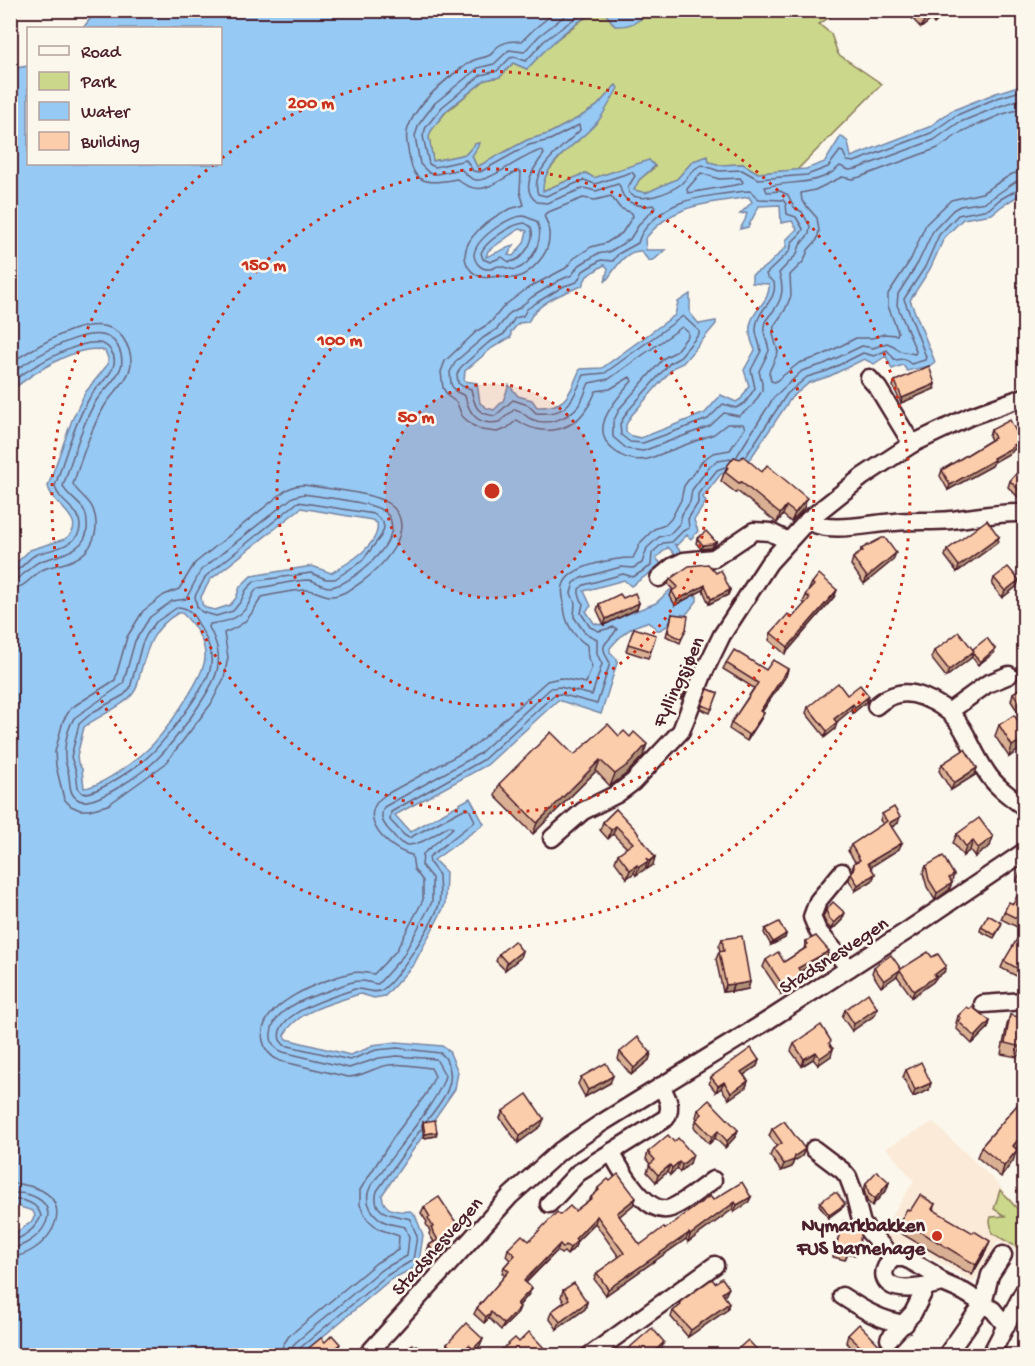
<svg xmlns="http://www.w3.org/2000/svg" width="1035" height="1366" font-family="'Gochi Hand',sans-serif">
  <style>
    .built { fill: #fbead8 }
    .green { fill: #cbd78a; stroke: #8a7b5a; stroke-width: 1.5 }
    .water { fill: #96c9f3; stroke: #7885a3; stroke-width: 1.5; fill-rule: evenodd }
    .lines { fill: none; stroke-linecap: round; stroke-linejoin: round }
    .shore { stroke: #68637b; stroke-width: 1.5 }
    .minor-casing { stroke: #4a1f2b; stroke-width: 21 }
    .minor { stroke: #fbf7ec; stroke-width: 16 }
    .wall { fill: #d9b093; stroke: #4a1f2b; stroke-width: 1.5 }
    .shaded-wall { fill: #b09078; stroke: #4a1f2b; stroke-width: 1.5 }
    .building { fill: #fccdab; stroke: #4a1f2b; stroke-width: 1.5 }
    .ring { fill: none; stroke: #c8321e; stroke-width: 3; stroke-dasharray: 3 6 }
    .poi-dot { fill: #c8321e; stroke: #fbf7ec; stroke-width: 2 }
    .labels { text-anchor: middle; stroke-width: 5; stroke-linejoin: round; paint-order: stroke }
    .street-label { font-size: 20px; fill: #4a1f2b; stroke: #fbf7ec }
    .poi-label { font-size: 20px; font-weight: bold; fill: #4a1f2b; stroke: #fbf7ec; text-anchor: end }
    .centre { fill: #c8321e; stroke: #fbf7ec; stroke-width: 3 }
    .ring-label { font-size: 18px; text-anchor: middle; font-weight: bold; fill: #c8321e; stroke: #fbf7ec; stroke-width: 5; stroke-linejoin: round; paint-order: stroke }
  </style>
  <rect width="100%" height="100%" fill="#fbf7ec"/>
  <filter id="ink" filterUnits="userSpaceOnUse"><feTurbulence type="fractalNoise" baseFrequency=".0167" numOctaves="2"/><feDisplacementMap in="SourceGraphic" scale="12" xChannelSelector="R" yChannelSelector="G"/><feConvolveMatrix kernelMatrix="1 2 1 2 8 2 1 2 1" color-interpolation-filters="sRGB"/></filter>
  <g filter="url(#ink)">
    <polygon class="built" points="933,1122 997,1183 1024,1214 1024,1247 1022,1253 998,1241 973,1282 911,1245 893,1251 878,1237 914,1181 886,1148"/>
    <g class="green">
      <polygon points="651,11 839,11 819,24 831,34 838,54 882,84 797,170 758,173 743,164 720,165 709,162 708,157 693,161 677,179 646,193 633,190 639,180 655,167 649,160 594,178 586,173 542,191 542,182 549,170 567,149 579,140 616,85 597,106 580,117 548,134 527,140 477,167 472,156 479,143 475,144 466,154 433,161 429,137 431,130 446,112 485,80 500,77 513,63 527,69 548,46 586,17 594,14 606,14 615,26 644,17"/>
      <polygon points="1000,1190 1024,1216 1024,1244 1022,1250 992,1233 990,1221 991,1217 1005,1216 994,1209"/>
    </g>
    <path class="water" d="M96 11H651C640 21 630 27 615 26L606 14C601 14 596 13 592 15 572 21 541 54 527 69L513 63 500 77 485 80 446 111 431 131 429 137 433 161 466 154 475 144 480 143 472 156 477 167 527 140 548 134 580 117 597 106 616 85 618 88C612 99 606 110 599 120 583 141 541 162 543 191L586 173 594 178 649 160 655 166 639 180 634 190 646 193 677 179 693 161 708 156 709 162 720 165 743 164 758 173 806 169 825 162 841 136 848 142 851 157 929 127 951 111 996 93 1024 84V192L1002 206 992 214 963 219 944 238 930 269 910 300 935 362 929 366 907 371 903 365 892 369 886 356 874 364 864 359 830 376 809 383 791 398 742 471 721 474 703 497 706 502 694 520 698 531 691 539 687 535 677 545 674 544 686 557 680 560 668 547 656 558 666 569 657 576 653 571 631 586 624 580 584 591 591 606 586 611 594 623 600 625 656 603 670 590 694 595 697 596V601L685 616 660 630H656L655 627 647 622C631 626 621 635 610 648V652L617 659V663L601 714 558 700 487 765 395 815 410 832 470 798 484 824 434 860 446 872 445 904 443 909 414 964 385 996 374 998 361 994 356 995C331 1004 298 1010 284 1035L286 1039 350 1055 369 1048 372 1045 397 1042 442 1046 449 1051 458 1072 455 1089 382 1195C383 1211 397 1212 410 1211L415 1215 423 1235 419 1262 416 1267 390 1280 301 1355H11V1236L31 1222 35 1216 33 1211 17 1206 10 1208 11 568 30 550 65 539C91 521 51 505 48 486L72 420 85 393 108 364V358L105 351C80 341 30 375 11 391V69L28 66V164H220V28H83ZM749 197 752 202 740 214 747 213 745 220 740 229 748 227 759 206 780 205 781 223 792 221 797 229 786 240V247L767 266 752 275V283L769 284C771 309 737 312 755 350L744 370 749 386 741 399 736 402 721 395 705 413 641 438 632 436 626 432V425L631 416 674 367 683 363 716 324V321L699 324 690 313V294L678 302 675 315 602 368 580 369C569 394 568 408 537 407L532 400 518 396 509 385 503 401 494 410 487 408 480 403 477 383 464 381 465 371 492 348 511 337V332L519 323 528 322C536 303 563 293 582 286L587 276 604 265 608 268 605 282C615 270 624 250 641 251L649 261 655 259 665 250H646L645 239C673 203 707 204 749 197ZM519 229 527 231 524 243 513 256 508 255 514 245 486 257 488 251ZM301 508 372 520 377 523C381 545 347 564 331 573L312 566 251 576 240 587 236 598 230 605 215 610 206 608 202 604 201 597 210 580ZM178 613H182C193 623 206 642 205 657 205 677 162 737 147 750 134 762 100 787 84 788L82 769 78 763 77 756 84 727C98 716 125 706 134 692 138 687 138 680 140 674 147 648 153 627 178 613Z"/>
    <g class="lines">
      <g class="shore">
        <path d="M572 10 539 36 524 52 509 50 494 64 478 68 435 103 419 124 415 136 420 164 429 173 437 174 461 169C465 173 469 179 476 180 490 182 524 154 542 150L544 154C534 167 519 189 537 202L547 203 584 188 596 191 618 184 620 186C622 203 638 208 653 205L655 208 640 223 630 239 609 252 597 254 578 266 572 275 560 280 532 297 519 308 510 313 497 329 483 338 456 361 450 372 451 384 455 391 465 396C469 414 478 426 499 422L515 409C523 411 524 416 531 419 547 427 569 418 579 405 584 398 586 389 589 383L609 379 682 327 688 332V336L675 352 664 358 620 408 613 422V437L627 449 643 451 710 426 724 413 739 416 752 406 762 391V383L759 371 769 351C768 340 761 333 765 322 767 318 771 314 774 310 783 298 784 287 779 273L797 254 800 245 809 234 810 226 802 212 794 207 788 195 780 191 767 192 765 187C791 180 819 187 840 166L849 170 856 169 934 140 958 123 1000 106 1024 98"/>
        <path d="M586 10 544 41 526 61 515 57 510 58 497 71 481 75 442 107 426 127 423 136 429 164 435 167 466 160 473 171 480 172 529 145 550 140 579 125 580 130C566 145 528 170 538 194L546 196 584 180 595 184 632 172 635 176 628 187 629 193C641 204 669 193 681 184 689 177 692 168 702 165L719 171 742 170 758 179 807 175 828 167 840 151 843 152 847 161 854 162 931 133 955 116 997 98 1024 90"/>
        <polyline points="1024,108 1003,114 963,131 938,148 860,177 852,179 842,177 815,190 801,193 802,201 817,218 819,231 817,240 808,250 804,261 790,275 791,296 785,310 774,326 773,334 778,352 769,372 771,381 775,382 799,363 821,356 856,338 872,338 884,334 897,335 898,332 888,306 888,294 911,259 926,224 951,200 982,193 1012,174 1024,171"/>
        <polygon points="701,173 719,179 740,178 743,182 741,184 688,193 687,189"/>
        <path d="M750 191 759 199 783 200 786 204 787 214 796 217 803 229 801 233 792 242 790 251 766 274 767 277 774 282C777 298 765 304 759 317 752 331 759 339 761 351L751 370 755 388 745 403 736 408 723 404 708 419 643 443 630 442 621 435 620 424 627 412 670 363 679 358 699 334V331L683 316 605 373 584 375C571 401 569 416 536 413L528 405 513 400 495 416C475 413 475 406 471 389L462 386 458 383 457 374 461 367 488 343 504 334 515 318 523 316 527 309 536 303 564 286 577 282 583 271 601 260 613 261 618 254 638 243C641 227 664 209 680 203 695 197 733 192 750 191Z"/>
        <path d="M524 216 536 221C546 235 533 264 517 269 510 271 505 266 499 266 496 266 493 269 490 269 481 270 475 263 474 255 475 239 508 216 524 216Z"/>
        <path d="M525 223 531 227C536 240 523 261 509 262L502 257 490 262 483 259 481 253C485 242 513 223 525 223Z"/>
        <path d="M10 363C35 348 98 304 123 338 129 347 133 358 130 369 126 384 111 394 104 407 90 431 82 458 73 484 78 494 89 499 93 509 101 529 93 552 73 560 63 565 51 565 42 570 30 577 26 588 10 589"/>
        <path d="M10 374C30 360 99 314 117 345 121 352 123 360 121 367 117 380 103 390 96 401 81 426 73 458 63 486 67 496 78 501 84 510 86 514 87 520 87 524 90 550 60 555 41 561 29 565 24 579 10 580"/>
        <path d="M10 383C26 371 97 324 111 351 114 355 115 359 114 364 112 376 96 386 90 397 74 424 65 457 55 486 57 497 68 504 75 512 79 515 79 519 80 525 81 546 52 549 37 554 27 558 22 571 10 572"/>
        <polyline points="737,456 774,397 802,371 824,364 862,346 873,348 887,343 894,346 900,351 915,354 916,351 897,305 898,294 918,263 933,231 953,210 960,206 986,202 1015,182 1024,180"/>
        <polyline points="746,456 787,394 807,377 827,371 863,353 874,356 887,350 895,360 904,359 911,364 925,360 926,357 904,299 925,267 939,235 958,215 989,209 999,200 1020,188 1024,188"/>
        <path d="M304 485C325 489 373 492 389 504 427 531 365 587 338 595 325 599 318 590 307 590 293 590 275 594 262 597 247 619 250 622 224 633L228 657 224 678 211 704 165 764 108 805 89 810H80L71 806 64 799 56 766 55 752 63 721 71 708 115 680 127 637 143 611 164 595 179 589 195 563 286 490 295 486Z"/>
        <path d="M304 494C321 497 373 502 385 512 411 535 355 581 335 586 324 590 318 581 309 580 293 580 274 586 258 588 252 593 252 598 248 605 239 620 225 622 210 624L209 627C216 641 221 654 217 671 212 691 174 742 158 758 147 770 94 808 79 800 67 794 71 781 68 771 62 756 65 733 74 718L123 684 135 641 150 617 172 601 186 599 201 570 293 497Z"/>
        <polygon points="298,502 374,514 383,522 384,528 381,536 362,561 335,579 326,579 311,573 255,581 246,590 241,601 233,611 216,616 202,612 197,607 195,596 206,576"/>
        <path d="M178 607C190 607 195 617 200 627 208 641 214 654 210 670 204 690 167 738 152 753 141 764 96 796 82 793L78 788 76 771 71 757 79 724 93 712 124 695 130 688 142 644 147 634 156 622Z"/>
        <path d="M428 1119C440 1103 457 1085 448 1064 446 1059 445 1056 440 1053L397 1048 376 1050 350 1060 284 1045 280 1040C272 1013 336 996 355 989 363 988 374 995 382 990 397 980 435 921 439 904 441 895 439 884 439 875L430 863 429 857 475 821 469 809 466 808 409 838 404 835 390 820 391 812 483 760 554 695 560 694 597 704 610 663C597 641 607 646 617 629L614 627 599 631 590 627 581 613 583 604 579 594V589L584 585 623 574 633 577 651 566 652 553 663 543 672 542 683 531 689 528 688 519 698 503V494L717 470 725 467"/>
        <path d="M10 1184C19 1183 25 1185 33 1187 82 1202 46 1256 10 1257"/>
        <path d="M10 1194C18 1192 23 1193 30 1195 69 1208 36 1247 10 1248"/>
        <path d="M10 1201C23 1198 38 1203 41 1216 37 1227 23 1239 10 1241"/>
        <path d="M298 1355 300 1348 386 1276 413 1260 417 1236 410 1219C396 1215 370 1216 377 1191L421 1129"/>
        <path d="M281 1356 283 1345 289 1336 376 1263 398 1250 399 1236 379 1229 367 1219 360 1205V1190L395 1135 426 1094 435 1076 431 1068C415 1066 396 1062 381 1067 370 1070 360 1077 348 1077L280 1061C271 1057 265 1051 263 1041 255 1004 325 979 351 973 360 971 366 973 374 974L396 951 423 900V881L414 869 412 855C387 849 354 816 385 795L474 746 547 681 560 678 586 683 592 666 588 658 587 645C573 636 565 623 564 606 564 598 560 591 564 583 572 565 616 558 633 558L641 542 654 529 665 525 671 519 681 500 684 486 703 460 713 453 730 450 745 428 743 424H727L714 434 648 459C637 461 625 459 616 452 585 430 616 400 632 381L630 377 610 389 596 391C593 397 591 403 587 408 571 433 540 437 517 420L506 429 497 432 482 430 472 425 462 416 457 403 448 396 443 388 441 372 445 361 477 331 490 323 505 305 528 288 566 268 573 259 591 247 606 243 622 233 633 216 632 213 620 208 611 196 595 200 583 198 546 213 544 216C551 228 551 244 543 256 535 267 524 279 509 278 506 278 503 276 500 276 494 276 489 279 482 277 474 275 468 269 466 262 459 239 493 216 510 209 515 207 519 207 524 205L520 192 521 172 517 171C495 183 480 199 457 179 439 182 417 188 411 164 409 154 405 141 407 132 413 105 450 75 472 61 478 58 485 58 490 55 492 54 494 51 496 48 504 41 512 41 522 41L534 29 558 10"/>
        <path d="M290 1356 291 1349 295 1343 381 1270 407 1256 409 1237 405 1227C398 1225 390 1225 383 1221 373 1215 364 1203 369 1190 371 1183 378 1177 382 1171 396 1150 442 1096 445 1075L436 1059 397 1056 379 1058 349 1068 283 1052C276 1049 270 1043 271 1034 273 1006 312 997 333 989 341 986 350 981 360 981 366 980 371 984 378 984L403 956 432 902V878L422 866 423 854 453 828 449 826C437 832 415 851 401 843 396 839 392 833 388 829 382 822 380 816 384 807L479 754 551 688 560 687 592 695 602 664 597 654V639L585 633 574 617 575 603 571 593 574 583 581 578 621 567 633 568 642 563 647 548 659 537 670 534 680 523 682 514 690 502 692 490 710 466 718 461 731 459"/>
      </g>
      <g class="minor-casing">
        <g id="minor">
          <polyline points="869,378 878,388 912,444"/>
          <path d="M808 520C825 535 873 523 895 522 913 520 932 522 951 520 976 517 999 512 1024 513"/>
          <polyline points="659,578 672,567 684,561 714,558 754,531 770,532 788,541"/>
          <path d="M876 706C891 693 905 690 923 697 967 715 963 738 987 773 996 787 1011 797 1024 807"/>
          <polyline points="950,711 987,684 1009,675"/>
          <polyline points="552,838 583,811 617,794 633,782 681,731 704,672 722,635 769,563 808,520 862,477 912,444 971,416 1024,397"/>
          <polyline points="842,872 818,901 812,917 818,931 849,968"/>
          <polyline points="983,1004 1024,1001"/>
          <polyline points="814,1149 843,1171 848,1177 854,1193 862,1224 893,1258"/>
          <path d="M611 1152C620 1169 647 1217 671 1208 686 1202 700 1189 713 1180"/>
          <path d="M549 1204 578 1173 666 1118C673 1107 667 1097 661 1086"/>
          <path d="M943 1283C929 1286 892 1296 885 1278 882 1270 888 1263 893 1258H904L911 1261 932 1273 943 1283 964 1292 993 1310 1006 1326"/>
          <path d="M842 1296C862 1309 881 1321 905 1324"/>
          <polyline points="889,1339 913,1313 926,1287"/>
          <polyline points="366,1356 510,1196 560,1151 600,1124 767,1021 910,929 1024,852"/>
          <polyline points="589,1356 715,1265"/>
          <polyline points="946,1356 983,1304 990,1275 1003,1255"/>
          <polyline points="990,1356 1024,1291"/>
        </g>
      </g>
      <use href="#minor" class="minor"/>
    </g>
    <g class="wall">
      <polygon points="913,10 949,10 934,24 931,20 921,28 911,17"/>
      <polygon points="895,381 934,389 901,403 893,386"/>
      <polygon points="991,430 1019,447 1013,450 1012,452 994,462 992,466 948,490 940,476 942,470 991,440 989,436"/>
      <polygon points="1024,465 1024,501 1023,502 1008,487 1010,481"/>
      <polygon points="727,466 804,508 791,522 783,515 777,523 737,491 736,493 721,481"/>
      <polygon points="697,539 716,542 714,545 710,548 701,549 696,543"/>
      <polygon points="997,543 957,572 945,556 947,550"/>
      <polygon points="861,549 893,560 864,584 851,565 853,558 860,553"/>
      <polygon points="994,578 1019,580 1016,587 1002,598 992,585"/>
      <polygon points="670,579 730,590 728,595 709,604 703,590 675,605 670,596 672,591 673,590 668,584"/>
      <polygon points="812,583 837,590 834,597 785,654 769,640 771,633 792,618 805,604 803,602"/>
      <polygon points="623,598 639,603 637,609 604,625 597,610 599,604"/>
      <polygon points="672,614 686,629 680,643 666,636"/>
      <polygon points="634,628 651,651 648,658 626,651"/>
      <polygon points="973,649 994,653 978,665 972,657 946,677 931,658 934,651"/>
      <polygon points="726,663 766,670 788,669 786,676 762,712 764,713 761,719 747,741 729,729 731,723 754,688 723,669"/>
      <polygon points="688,674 691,675 682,699 680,699"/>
      <polygon points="1024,686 1024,712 1020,715 1011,701 1013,693"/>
      <polygon points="708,689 718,693 710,713 701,709"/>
      <polygon points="847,695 866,702 853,713 851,710 836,722 835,729 825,737 806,713 808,707"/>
      <polygon points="999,725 1024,730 1024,745 1009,757 995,736"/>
      <polygon points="619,736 643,756 626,774 610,786 596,771 533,834 495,796 499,784 574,755"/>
      <polygon points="942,764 975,775 951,790 939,771"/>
      <polygon points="616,809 653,865 647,869 645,867 645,869 636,875 634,873 627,878 615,862 618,854 627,848 613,834 608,839 600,830 603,822"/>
      <polygon points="882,814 898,823 892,827 899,849 870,867 875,874 872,881 855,891 849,880 854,863 856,863 848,851 851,845 883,824 880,820"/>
      <polygon points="957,834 990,846 975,857 970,850 963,856 953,843"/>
      <polygon points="926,866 954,875 949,890 935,900 927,887 923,873"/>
      <polygon points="1024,869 1024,889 1017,880 1020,873"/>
      <polygon points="1024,900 1024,923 1021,929 1001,919 1004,912 1013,904"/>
      <polygon points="826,910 842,920 832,930 827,925 823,917"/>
      <polygon points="1001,926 994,938 980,931 981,927"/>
      <polygon points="765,929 786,934 785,938 771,945 764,933"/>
      <polygon points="1024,936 1024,980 1001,968 1004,961"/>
      <polygon points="722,939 750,982 748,989 731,992 731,991 723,992 716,959 719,952 720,952 719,946"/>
      <polygon points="806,941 827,958 800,972 802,975 800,981 781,994 763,967 766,960 784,962 804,949"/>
      <polygon points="499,954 520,958 505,970 496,961"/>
      <polygon points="874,967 901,969 944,972 935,979 933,982 912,997 897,976 881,987 872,973"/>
      <polygon points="877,1008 875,1015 852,1031 842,1017 845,1010"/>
      <polygon points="1010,1015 1021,1047 1017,1057 1001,1054 1007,1025"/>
      <polygon points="958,1016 990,1021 988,1028 972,1044 956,1028 957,1024 956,1023"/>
      <polygon points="794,1044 830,1045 831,1056 818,1065 813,1059 802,1066 791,1051"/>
      <polygon points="620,1052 651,1053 649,1060 631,1075 618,1059"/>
      <polygon points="759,1060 757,1066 744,1075 748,1081 746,1087 729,1099 721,1088 716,1092 709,1083 711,1077"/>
      <polygon points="906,1070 929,1090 913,1097 903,1077"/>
      <polygon points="581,1077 610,1083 585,1097 578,1084"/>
      <polygon points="1024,1097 1024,1139 1016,1149 1013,1161 1001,1177 977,1157 981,1147"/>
      <polygon points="698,1110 738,1130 735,1137 725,1148 715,1138 709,1144 694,1127 697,1119 696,1117"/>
      <polygon points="503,1111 541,1126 518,1143 500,1118"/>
      <polygon points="423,1122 436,1136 424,1138 422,1125"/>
      <polygon points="772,1129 805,1149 802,1156 793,1162 792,1167 781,1171 770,1156 773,1149 777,1146 769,1136"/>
      <polygon points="648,1152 690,1163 680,1172 677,1169 670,1175 667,1172 656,1182 647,1172 650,1164 646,1159"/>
      <polygon points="610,1181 636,1198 633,1205 619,1216 640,1245 713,1200 751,1197 748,1203 734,1212 733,1209 688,1242 686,1239 606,1295 594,1279 597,1273 619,1257 595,1223 577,1241 575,1247 567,1255 564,1252 561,1254 557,1251 526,1283 532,1288 529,1294 519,1306 520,1307 517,1314 501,1330 489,1318 484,1323 474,1314 477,1308 505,1276 502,1273 504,1267 510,1260 506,1256 508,1249 529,1241 560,1215 575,1211 590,1199 591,1197 596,1193 598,1188"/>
      <polygon points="889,1182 887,1189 872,1206 867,1201 864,1190 866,1183"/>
      <polygon points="820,1202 843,1207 828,1218 819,1205"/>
      <polygon points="935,1204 933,1209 986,1251 972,1275 897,1231 901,1220"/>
      <polygon points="424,1207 457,1232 449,1236 450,1247 444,1254 433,1260 427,1251 429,1245 434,1242 429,1234 430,1231 426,1224 427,1222 421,1213"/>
      <polygon points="843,1221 855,1227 858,1248 855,1255 848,1253 845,1260 833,1257"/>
      <polygon points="715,1283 726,1294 724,1296 729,1303 727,1310 688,1337 671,1317 673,1311 678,1307 680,1302"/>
      <polygon points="563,1290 587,1302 585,1309 557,1329 549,1318 552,1311 564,1302 561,1297"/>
      <polygon points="848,1335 890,1356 856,1352 846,1342"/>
      <polygon points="483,1339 480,1346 471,1356 466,1352 463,1356 450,1356 445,1351 447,1344"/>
    </g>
    <g class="shaded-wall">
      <polygon points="944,10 949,10 934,24 937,17"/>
      <polygon points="934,13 931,20 921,28 924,21"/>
      <polygon points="935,384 934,389 901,403 902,398"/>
      <polygon points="1021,441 1019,447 1013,450 1012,452 994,462 992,466 948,490 950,485"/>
      <polygon points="807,498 804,508 791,522 795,513"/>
      <polygon points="786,506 783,515 777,523 780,514"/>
      <polygon points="999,537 997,543 957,572 959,566"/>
      <polygon points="716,542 714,545 710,548 701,549 703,545"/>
      <polygon points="896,553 893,560 864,584 867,577"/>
      <polygon points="1019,580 1016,587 1002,598 1005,591"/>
      <polygon points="705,585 703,590 675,605 677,600"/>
      <polygon points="730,590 728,595 709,604 711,599"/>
      <polygon points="837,590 834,597 785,654 788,647"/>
      <polygon points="639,603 637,609 604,625 606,619"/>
      <polygon points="995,649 994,653 978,665 980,662"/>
      <polygon points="974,651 971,658 946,677 949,670"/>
      <polygon points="788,669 786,676 758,717 760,711"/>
      <polygon points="869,696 866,702 853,713 855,707"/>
      <polygon points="853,704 851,710 832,726 834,719"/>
      <polygon points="1024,706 1024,712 1020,715 1023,707"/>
      <polygon points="764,713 761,719 747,741 749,735"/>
      <polygon points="837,723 835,729 825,737 827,731"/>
      <polygon points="1024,738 1024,746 1009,757 1012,746"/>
      <polygon points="647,744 643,756 626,774 610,786 615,774"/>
      <polygon points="600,760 596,771 533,834 537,823"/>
      <polygon points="977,768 975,775 951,790 954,783"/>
      <polygon points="900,817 898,823 887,830 889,823"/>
      <polygon points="616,826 613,834 608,839 611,830"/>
      <polygon points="993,837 990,846 975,857 978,848"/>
      <polygon points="973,841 970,850 963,856 966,847"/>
      <polygon points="902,843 899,849 866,870 868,863"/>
      <polygon points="655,857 653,865 647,869 650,861"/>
      <polygon points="648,861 645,869 636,875 639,867"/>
      <polygon points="637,865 634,873 627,878 630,870"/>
      <polygon points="875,874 872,881 855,891 858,885"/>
      <polygon points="952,883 949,890 935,900 937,893"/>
      <polygon points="845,913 842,920 832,930 834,923"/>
      <polygon points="786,934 785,938 771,945 773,942"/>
      <polygon points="522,951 520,958 505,970 507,963"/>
      <polygon points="829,951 827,958 795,974 798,968"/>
      <polygon points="946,966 944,972 935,979 933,982 912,997 914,991"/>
      <polygon points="900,970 897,976 881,987 884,981"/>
      <polygon points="802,975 800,981 781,994 784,987"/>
      <polygon points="750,982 748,989 731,992 733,985"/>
      <polygon points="733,984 731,991 723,992 726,985"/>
      <polygon points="877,1008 875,1015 852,1031 854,1024"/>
      <polygon points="990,1021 988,1028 972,1044 975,1037"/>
      <polygon points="833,1049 831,1056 818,1065 820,1058"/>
      <polygon points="816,1052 813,1059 802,1066 804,1059"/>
      <polygon points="651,1053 649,1060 631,1075 634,1068"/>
      <polygon points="759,1060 757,1066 739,1078 741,1072"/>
      <polygon points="613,1076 610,1083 585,1097 588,1090"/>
      <polygon points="748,1081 746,1087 729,1099 731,1093"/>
      <polygon points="724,1082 721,1088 716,1092 718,1086"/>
      <polygon points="931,1083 929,1090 913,1097 915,1090"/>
      <polygon points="544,1119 541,1126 518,1143 520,1136"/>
      <polygon points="738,1130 735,1137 725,1148 727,1141"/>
      <polygon points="718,1131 715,1138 709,1144 712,1137"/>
      <polygon points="437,1132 436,1136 424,1138 425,1134"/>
      <polygon points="1024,1132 1024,1139 1009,1157 1013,1146"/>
      <polygon points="805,1149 802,1156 793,1162 792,1167 781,1171 784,1164"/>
      <polygon points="1017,1150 1013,1161 1001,1177 1004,1166"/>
      <polygon points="693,1155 690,1163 680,1172 682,1165"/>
      <polygon points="679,1162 677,1169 670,1175 672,1168"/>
      <polygon points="670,1165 667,1172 656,1182 658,1175"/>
      <polygon points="889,1182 887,1189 872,1206 875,1199"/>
      <polygon points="751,1197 748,1203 734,1212 737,1205"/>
      <polygon points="636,1198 633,1205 615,1220 617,1213"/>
      <polygon points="735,1202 733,1209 688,1242 690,1235"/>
      <polygon points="845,1204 843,1207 828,1218 829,1215"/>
      <polygon points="597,1216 595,1223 577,1241 575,1247 567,1255 570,1248 575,1239"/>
      <polygon points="459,1227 457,1232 445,1239 447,1233"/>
      <polygon points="689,1233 686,1239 606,1295 608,1289"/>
      <polygon points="452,1241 450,1247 444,1254 433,1260 435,1255"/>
      <polygon points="990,1241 986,1251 972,1275 976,1265"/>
      <polygon points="560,1244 557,1251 521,1287 524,1281"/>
      <polygon points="532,1288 529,1294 514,1311 517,1304"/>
      <polygon points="729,1288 726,1294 719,1299 722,1293"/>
      <polygon points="587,1302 585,1309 557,1329 560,1322"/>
      <polygon points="729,1303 727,1310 688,1337 691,1330"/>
      <polygon points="520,1307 517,1314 501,1330 504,1324"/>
      <polygon points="491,1312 489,1318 484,1323 486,1317"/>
      <polygon points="483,1339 480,1346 471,1356 473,1349"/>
      <polygon points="664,1342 662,1348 654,1356 656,1350"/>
      <polygon points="340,1344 337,1351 332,1356 326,1356"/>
      <polygon points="469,1345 466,1352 463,1356 459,1356"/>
    </g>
    <g class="building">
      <polygon points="914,10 944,10 937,17 934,13 924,21"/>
      <polygon points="929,366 935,384 902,398 895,381"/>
      <polygon points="1010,420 1021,441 1013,445 1015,446 993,458 994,460 950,485 942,470 995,438 991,430"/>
      <polygon points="743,456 762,472 767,465 807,498 795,513 786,506 780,514 741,482 739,483 725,472 728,467 727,466 734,457 740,459"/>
      <polygon points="1024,465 1024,495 1010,481"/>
      <polygon points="987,520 999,537 959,566 947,550"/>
      <polygon points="706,531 716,542 712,544 703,545 697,539"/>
      <polygon points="882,538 885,538 896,553 867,577 853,558 863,551 861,549"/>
      <polygon points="708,564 716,573 721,570 730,590 711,599 705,585 677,600 672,591 678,587 670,579 689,566"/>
      <polygon points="1008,567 1019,580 1005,591 994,578"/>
      <polygon points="819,574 837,590 788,647 771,633 788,614 792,618 810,598 805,595 814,585 812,583"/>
      <polygon points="635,593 639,603 606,619 599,604 620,594 623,598"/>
      <polygon points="672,614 688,616 686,629 681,639 668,632"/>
      <polygon points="634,628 656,635 651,651 628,644"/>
      <polygon points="959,632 974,651 949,670 934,651"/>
      <polygon points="987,638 995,649 980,662 973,653 974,651 973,649"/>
      <polygon points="734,650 766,670 773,660 788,669 760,711 764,713 749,735 731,723 758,683 726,663"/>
      <polygon points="688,674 691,675 686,689 684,688"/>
      <polygon points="838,683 847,695 860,685 869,696 855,707 853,704 834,719 837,723 827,731 808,707"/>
      <polygon points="1024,686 1024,706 1023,707 1013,693"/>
      <polygon points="708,689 718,693 712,709 702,705"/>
      <polygon points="1014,715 1024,730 1024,738 1012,746 999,725"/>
      <polygon points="608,724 619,736 624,731 630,737 634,732 647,744 630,763 615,774 600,760 537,823 499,784 551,732 574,755"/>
      <polygon points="965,749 977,768 954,783 942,764"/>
      <polygon points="894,807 900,817 889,823 902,843 868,863 875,874 858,885 851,874 854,868 854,863 860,860 851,845 887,821 882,814"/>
      <polygon points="616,809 635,829 655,857 650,861 647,858 648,861 639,867 637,865 630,870 618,854 633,843 616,826 611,830 603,822"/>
      <polygon points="979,818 993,837 978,848 973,841 966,847 957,834"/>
      <polygon points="943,856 954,875 949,878 952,883 937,893 929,880 926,866"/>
      <polygon points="1024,869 1024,879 1020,873"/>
      <polygon points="1017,896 1024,900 1024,922 1004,912 1009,902 1013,904"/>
      <polygon points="833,902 845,913 834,923 829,918 826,910"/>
      <polygon points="988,915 1002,923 995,935 981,927"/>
      <polygon points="779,922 786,934 773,942 765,929"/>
      <polygon points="1020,934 1024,936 1024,972 1004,961"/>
      <polygon points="742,936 750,982 733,985 733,984 726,985 719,952 724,951 722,939"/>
      <polygon points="816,936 829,951 798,968 802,975 784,987 766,960 778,952 784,962 806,948 805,946 808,944 806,941"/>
      <polygon points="514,941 522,951 507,963 499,954"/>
      <polygon points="928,952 932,957 938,954 946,966 934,975 936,976 914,991 900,970 884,981 874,967 891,955 901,969"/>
      <polygon points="868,993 877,1008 854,1024 845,1010"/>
      <polygon points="967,1007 970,1009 972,1007 990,1021 975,1037 958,1021 961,1018 958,1016"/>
      <polygon points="1010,1015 1024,1018 1024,1031 1021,1047 1005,1043"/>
      <polygon points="821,1025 831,1041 829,1043 833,1049 820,1058 816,1052 804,1059 794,1044"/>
      <polygon points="638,1037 651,1053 634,1068 620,1052"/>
      <polygon points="751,1048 759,1060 741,1072 748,1081 731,1093 724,1082 718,1086 711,1077"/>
      <polygon points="921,1062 931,1083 915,1090 906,1070"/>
      <polygon points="606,1063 613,1076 588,1090 581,1077"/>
      <polygon points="527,1094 544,1119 520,1136 503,1111"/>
      <polygon points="1024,1097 1024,1132 1013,1146 1017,1150 1004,1166 981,1147"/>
      <polygon points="709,1100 738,1130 727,1141 718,1131 712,1137 696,1120 702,1114 698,1110"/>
      <polygon points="435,1120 437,1132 425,1134 423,1122"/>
      <polygon points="784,1121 805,1149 795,1156 794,1160 784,1164 773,1149 782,1143 772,1129"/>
      <polygon points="668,1135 674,1142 678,1138 693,1155 682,1165 679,1162 672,1168 670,1165 658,1175 649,1165 655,1160 648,1152"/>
      <polygon points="877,1171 889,1182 875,1199 869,1194 866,1183"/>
      <polygon points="618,1174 636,1198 617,1213 640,1245 664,1227 665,1229 710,1196 713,1200 742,1182 751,1197 737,1205 735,1202 690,1235 689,1233 608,1289 597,1273 624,1253 597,1216 575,1239 577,1241 570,1248 566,1245 563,1248 560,1244 524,1281 532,1288 517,1304 520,1307 504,1324 491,1312 486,1317 477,1308 509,1271 504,1267 515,1255 508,1249 522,1235 529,1241 557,1212 560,1215 570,1206 575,1211 592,1198 591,1197 599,1190 598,1188 608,1179 610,1181"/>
      <polygon points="833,1193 837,1193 845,1204 829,1215 820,1202"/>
      <polygon points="920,1195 935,1204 932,1209 973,1233 974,1231 990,1241 976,1265 901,1220 907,1209 910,1211"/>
      <polygon points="439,1197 459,1227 447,1233 452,1241 446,1248 435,1255 429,1245 438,1240 431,1228 433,1227 428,1218 430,1217 424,1207"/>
      <polygon points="843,1221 856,1224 855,1227 862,1230 858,1248 849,1246 848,1253 835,1250"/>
      <polygon points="722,1278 729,1288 722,1293 729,1303 691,1330 673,1311 681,1305 680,1302 712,1279 715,1283"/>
      <polygon points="574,1283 587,1302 560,1322 552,1311 569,1299 563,1290"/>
      <polygon points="466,1323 483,1339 473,1349 469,1345 459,1355 447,1344"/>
      <polygon points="859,1324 890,1356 853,1356 861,1347 848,1335"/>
      <polygon points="652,1328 664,1342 656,1350 659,1354 656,1356 614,1356 618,1352 621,1355"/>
      <polygon points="529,1332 546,1350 540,1356 504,1356 500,1351 515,1338 519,1342"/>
      <polygon points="332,1335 340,1344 326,1356 299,1356 321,1338 325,1342"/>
      <polygon points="748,1340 761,1354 759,1356 730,1356"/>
      <polygon points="412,1344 415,1347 416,1345 428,1355 403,1356"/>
    </g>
  </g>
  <circle cx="492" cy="491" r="107" fill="#c8321e" fill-opacity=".12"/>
  <g class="ring">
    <circle cx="492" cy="491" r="107"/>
    <circle cx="492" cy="491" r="215"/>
    <circle cx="492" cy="491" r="322"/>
    <path d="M222 158A429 429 0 1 1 213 165"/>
  </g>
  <circle class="poi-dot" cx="937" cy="1236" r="6"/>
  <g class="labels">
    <g class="street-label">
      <text transform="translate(677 681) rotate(-65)" y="7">Fyllingsjøen</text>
      <text transform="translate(833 954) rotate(-33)" y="7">Stadsnesvegen</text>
      <text transform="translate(436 1245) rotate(-48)" y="7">Stadsnesvegen</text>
    </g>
    <g class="poi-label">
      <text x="925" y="1231">Nymarkbakken<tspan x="925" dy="23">FUS barnehage</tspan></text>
    </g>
  </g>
  <circle cx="492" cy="491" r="9" class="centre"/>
  <g class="ring-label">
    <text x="311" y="108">200 m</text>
    <text x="264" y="270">150 m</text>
    <text x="340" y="345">100 m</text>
    <text x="416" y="422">50 m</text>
  </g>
  <rect width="1035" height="1366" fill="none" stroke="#fbf7ec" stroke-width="36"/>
  <rect x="18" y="18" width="999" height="1330" fill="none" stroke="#4a1f2b" stroke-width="2" filter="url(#ink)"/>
  <rect x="27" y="27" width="195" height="138" fill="#fbf7ec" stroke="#b4a19f" stroke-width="1.5"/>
  <rect x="39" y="46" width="30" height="9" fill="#fbf7ec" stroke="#b4a19f" stroke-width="1.5"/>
  <text x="81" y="57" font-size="18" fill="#4a1f2b">Road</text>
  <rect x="39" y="72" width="30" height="18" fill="#cbd78a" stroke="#b4a19f" stroke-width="1.5"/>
  <text x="81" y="87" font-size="18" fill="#4a1f2b">Park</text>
  <rect x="39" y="102" width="30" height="18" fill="#96c9f3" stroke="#b4a19f" stroke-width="1.5"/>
  <text x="81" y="117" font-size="18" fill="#4a1f2b">Water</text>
  <rect x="39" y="132" width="30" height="18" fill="#fccdab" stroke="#b4a19f" stroke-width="1.5"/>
  <text x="81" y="147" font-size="18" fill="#4a1f2b">Building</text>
</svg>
